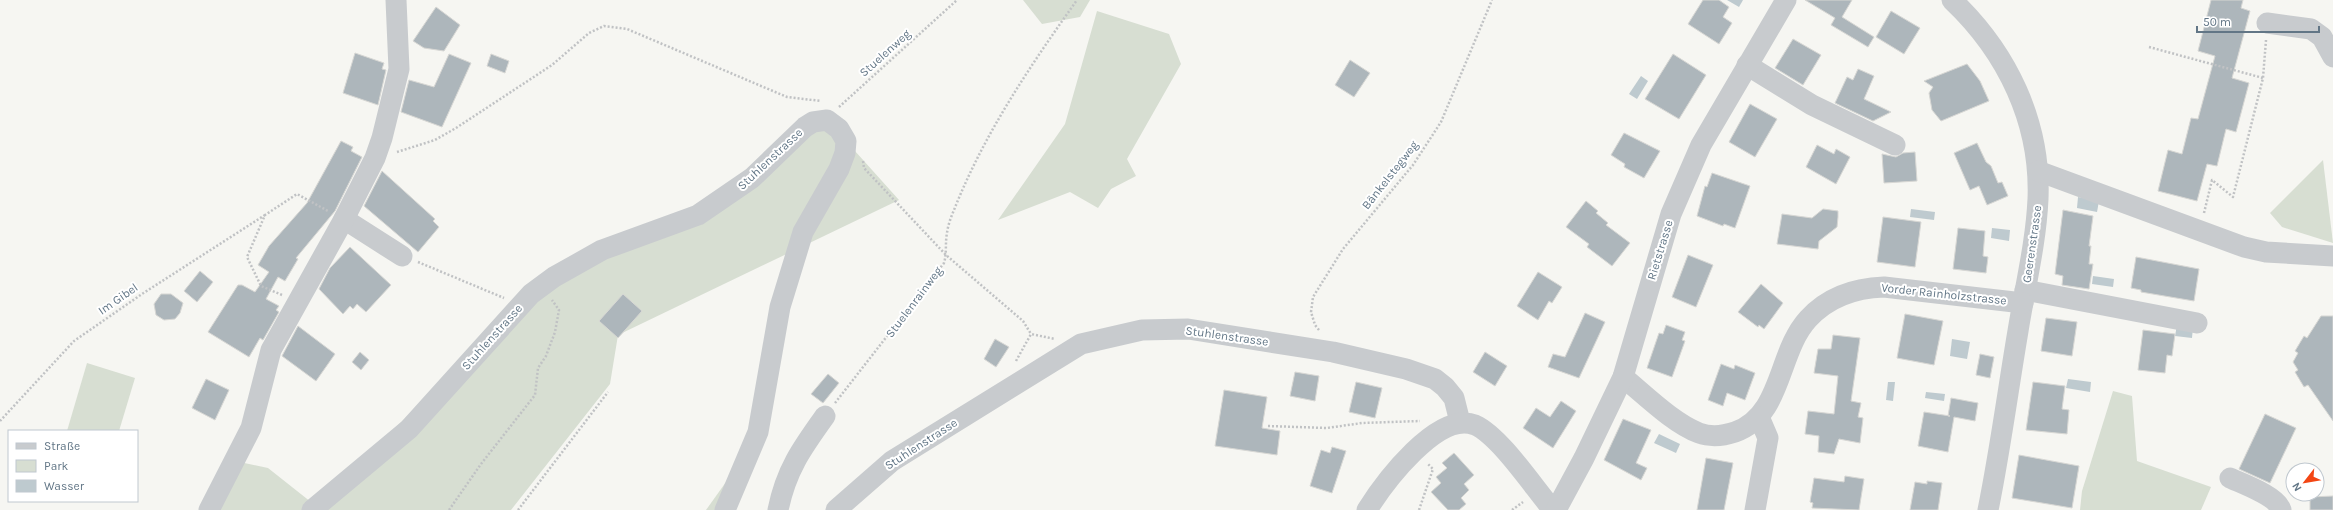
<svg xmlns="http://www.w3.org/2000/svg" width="2333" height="510" font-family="Karla,sans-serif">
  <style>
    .green { fill: #d7ded2 }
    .water { fill: #becacf }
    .building { fill: #adb6bb; stroke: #d7d7d4 }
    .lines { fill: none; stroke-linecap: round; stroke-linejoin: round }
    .path { stroke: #c0c2c4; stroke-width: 2.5; stroke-dasharray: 2 2; stroke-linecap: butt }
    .minor { stroke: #c8cbce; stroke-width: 21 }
    .labels { text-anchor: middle; stroke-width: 4; stroke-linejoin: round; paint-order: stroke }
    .street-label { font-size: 12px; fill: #627686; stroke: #fff }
  </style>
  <rect width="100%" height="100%" fill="#f6f6f2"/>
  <g class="green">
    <polygon points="1023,0 1090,0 1080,17 1042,24"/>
    <polygon points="1097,11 1169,34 1181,64 1127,159 1136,176 1111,189 1098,208 1070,192 998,220 1065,124"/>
    <polygon points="813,122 846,141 899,200 618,335 610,384 511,510 209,510 235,461 268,468 316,506 531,294 698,215"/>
    <polygon points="2323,160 2333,243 2282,227 2270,213"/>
    <polygon points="87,363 135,378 119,431 67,431"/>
    <polygon points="2113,391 2132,396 2137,461 2211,487 2201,510 2080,510 2082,491"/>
    <polygon points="726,482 715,510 706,510"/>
  </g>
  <g class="water">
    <polygon points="1727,0 1743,0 1739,7"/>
    <polygon points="1641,76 1648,81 1637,99 1629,94"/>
    <polygon points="2078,197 2099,201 2097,212 2077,208"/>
    <polygon points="1911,209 1935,212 1934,220 1910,217"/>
    <polygon points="1992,228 2010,230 2009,241 1991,238"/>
    <polygon points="2093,276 2114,279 2113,287 2092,284"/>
    <polygon points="2177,325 2193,327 2192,338 2175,336"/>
    <polygon points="1952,339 1970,342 1967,359 1950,356"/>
    <polygon points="2068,379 2091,382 2090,392 2066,388"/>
    <polygon points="1888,382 1895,382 1893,401 1886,400"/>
    <polygon points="1926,392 1945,394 1944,401 1925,398"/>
    <polygon points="1659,434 1680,444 1676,453 1654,443"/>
  </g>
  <g class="building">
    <polygon points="1703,0 1719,0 1729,7 1723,17 1732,23 1719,44 1688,24"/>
    <polygon points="1805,0 1852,0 1842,17 1874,37 1868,47 1831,25 1835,18"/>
    <polygon points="2211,0 2243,0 2241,8 2250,11 2232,78 2249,83 2236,132 2226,129 2217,166 2207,164 2197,201 2158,191 2168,150 2182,154 2191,118 2198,119 2215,56 2198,51"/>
    <polygon points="436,7 460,25 444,51 424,48 413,41"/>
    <polygon points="1891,11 1920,28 1904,54 1876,37"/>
    <polygon points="1793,39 1821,55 1803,85 1775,68"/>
    <polygon points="355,53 384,63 382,69 386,70 378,105 343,93"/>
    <polygon points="449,54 471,63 442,127 401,112 409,80 434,87"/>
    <polygon points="491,54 509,61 505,73 487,66"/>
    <polygon points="1673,54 1706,75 1679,119 1645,99"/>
    <polygon points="1350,60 1370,73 1354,97 1335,85"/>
    <polygon points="1967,64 1980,81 1989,101 1941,121 1932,110 1929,93 1933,87 1924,81"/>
    <polygon points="1858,69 1874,76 1864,99 1891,112 1873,121 1835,103 1847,77 1853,80"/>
    <polygon points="1750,104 1777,119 1755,157 1729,142"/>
    <polygon points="1624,133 1660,151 1644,178 1624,167 1625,164 1611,155"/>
    <polygon points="341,141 353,147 351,151 362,157 335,211 296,258 298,259 285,281 278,277 266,299 279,306 276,310 279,312 263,340 260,338 249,357 208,332 238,285 242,285 255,292 269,272 258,265 269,246 307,203"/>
    <polygon points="1977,143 1986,162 1991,166 1998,183 2002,182 2008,196 1987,205 1979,186 1970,190 1954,153"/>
    <polygon points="1817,145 1834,154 1836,149 1850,157 1836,184 1806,167"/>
    <polygon points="1915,152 1917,181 1884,183 1882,154 1896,157 1903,153"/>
    <polygon points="382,171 435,219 433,221 439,227 418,252 364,206"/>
    <polygon points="1712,173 1750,186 1735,228 1724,224 1723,226 1697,216 1705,186 1707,187"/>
    <polygon points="1586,201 1598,211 1596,213 1608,223 1606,225 1630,243 1612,266 1587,247 1589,244 1566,227"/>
    <polygon points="1823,209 1838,211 1838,217 1837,227 1819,241 1818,249 1777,244 1782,214 1812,218"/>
    <polygon points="2063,210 2093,216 2089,246 2091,246 2089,264 2093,264 2089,289 2062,285 2063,276 2055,274"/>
    <polygon points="1883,217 1921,222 1915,267 1877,262"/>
    <polygon points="1958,228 1985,231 1983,256 1988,257 1986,273 1953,269"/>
    <polygon points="350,247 391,285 366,312 357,304 353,309 350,306 343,314 319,289 330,268"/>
    <polygon points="1688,255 1713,265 1696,307 1672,297"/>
    <polygon points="2136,257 2199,269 2194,301 2141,292 2141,290 2131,288"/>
    <polygon points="200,271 213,282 197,302 184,291"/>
    <polygon points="1538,272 1562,287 1552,303 1549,301 1538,320 1517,306"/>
    <polygon points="1761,284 1783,303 1764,329 1759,325 1758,327 1738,312"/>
    <polygon points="161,294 171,294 183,303 180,313 175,319 164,320 156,315 154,304"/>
    <polygon points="623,294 642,311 618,338 599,321"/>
    <polygon points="1585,313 1605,322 1579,378 1548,367 1553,354 1565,357"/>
    <polygon points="1905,314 1943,321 1934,365 1897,358"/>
    <polygon points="2321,316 2333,316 2333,421 2308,385 2304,387 2295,372 2298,370 2293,362 2298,353 2295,351 2304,336 2307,338"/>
    <polygon points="2046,318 2077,322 2072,356 2041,351"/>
    <polygon points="1666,325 1685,332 1682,340 1685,341 1672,377 1647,368 1659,333 1663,334"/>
    <polygon points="298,326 335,354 316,381 282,356"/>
    <polygon points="2143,330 2175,334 2172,356 2167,355 2165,373 2138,370"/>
    <polygon points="1833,335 1860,338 1851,401 1861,403 1858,417 1863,418 1860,443 1839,439 1834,454 1818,452 1819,436 1805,434 1808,411 1834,414 1838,376 1814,373 1818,349 1831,349"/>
    <polygon points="995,339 1009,347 996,367 984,359"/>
    <polygon points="360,352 369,360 361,370 352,362"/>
    <polygon points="1485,352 1507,366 1495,386 1473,372"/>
    <polygon points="1980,354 1994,357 1990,378 1976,375"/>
    <polygon points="1721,364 1734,369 1735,365 1755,373 1745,400 1727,393 1723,406 1708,400"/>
    <polygon points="1295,372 1319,376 1315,401 1290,396"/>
    <polygon points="828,374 839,383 823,403 811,394"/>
    <polygon points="206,379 229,390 215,420 192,408"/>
    <polygon points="1356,382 1382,388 1375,418 1349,412"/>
    <polygon points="2033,382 2065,386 2062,409 2069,410 2067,434 2026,430"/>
    <polygon points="1224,390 1267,397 1262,428 1280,431 1277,455 1215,446"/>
    <polygon points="1951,398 1978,403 1975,421 1954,417 1948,452 1918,446 1924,412 1950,416 1948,416"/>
    <polygon points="1561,401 1576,411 1553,448 1523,428 1536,408 1550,417"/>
    <polygon points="2265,414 2296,428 2270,483 2239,469"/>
    <polygon points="1623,419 1651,430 1636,463 1647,468 1641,480 1604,460"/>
    <polygon points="1332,447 1346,451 1332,493 1310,486 1321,450 1330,453"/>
    <polygon points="1454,453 1474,475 1464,484 1469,490 1461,498 1466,504 1459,510 1448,510 1431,492 1441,483 1436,477 1447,468 1442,463"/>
    <polygon points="2019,455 2079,466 2072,508 2012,498"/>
    <polygon points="1706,458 1733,463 1724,510 1697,510"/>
    <polygon points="1845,476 1864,479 1859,510 1812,508 1813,503 1810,502 1814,478 1844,482"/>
    <polygon points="1927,481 1942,483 1938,510 1910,510 1915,482 1927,484"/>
    <polygon points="2333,496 2333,510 2310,510 2310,497"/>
  </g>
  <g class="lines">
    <g class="path">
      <polyline points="2149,47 2263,78"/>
      <polyline points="839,107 957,0"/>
      <polyline points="397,152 435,140 456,128 552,65 589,33 604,26 627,29 787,97 821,101"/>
      <polyline points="863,161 864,168 946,255 1023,321 1031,334"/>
      <polyline points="2204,213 2212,180 2233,197 2263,78 2266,40"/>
      <polyline points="418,262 504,298"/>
      <polyline points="282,295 261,286 247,257 265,215 297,194 328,211"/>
      <polyline points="1319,330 1315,325 1311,312 1313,297 1343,249 1413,165 1441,122 1492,0"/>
      <polyline points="1016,361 1031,334 1055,339"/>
      <path d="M835 403 944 263C947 253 945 243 947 233 948 225 951 217 954 210 984 134 1030 66 1077 0"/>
      <polyline points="0,421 74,341 142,294 265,215"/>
      <polyline points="1268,426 1327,428 1362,423 1420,421"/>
      <polyline points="449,510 481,464 535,395 538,368 546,356 555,332 559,310 552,300"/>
      <polyline points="518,510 608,392"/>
      <polyline points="1419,510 1433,469 1427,463"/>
      <polyline points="1512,510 1523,502"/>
    </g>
    <g class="minor">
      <path d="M1952 0C2007 52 2041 122 2038 199 2036 243 2025 287 2018 331 2008 390 2000 451 1988 510"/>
      <polyline points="2267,23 2311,29 2322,37 2333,57"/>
      <polyline points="1747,65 1812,105 1895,145"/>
      <polyline points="2038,171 2244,247 2266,252 2333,256"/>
      <polyline points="344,219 402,256"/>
      <polyline points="2025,290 2197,323"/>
      <path d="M1623 377C1645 395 1673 423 1699 433 1710 437 1723 436 1735 432 1783 415 1777 353 1808 319 1828 297 1855 288 1884 287L2023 303"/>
      <path d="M2230 478C2243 484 2277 496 2281 510"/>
      <polyline points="209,510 251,428 271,350 344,219 375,158 382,138 399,69 396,0"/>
      <polyline points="312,510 409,429 531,294 554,277 602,250 698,215 752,178 805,127 813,122 827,120 839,129 846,141 845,153 839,169 803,232 780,307 758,432 725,510"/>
      <path d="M778 510C786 470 802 448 825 416"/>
      <polyline points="836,510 892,461 1081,344 1142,330 1188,329 1333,352 1406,369 1435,379 1445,387 1454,398 1460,422"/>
      <path d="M1367 510C1384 483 1438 410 1475 425 1500 436 1534 488 1553 510"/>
      <polyline points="1556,510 1584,458 1623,377 1671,214 1701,145 1786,0"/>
      <polyline points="1755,510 1768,438 1759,417"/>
    </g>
  </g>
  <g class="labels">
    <g class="street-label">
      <text transform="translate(885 53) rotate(-42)" y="4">Stuelenweg</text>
      <text transform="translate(770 159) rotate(-43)" y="4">Stuhlenstrasse</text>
      <text transform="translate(1390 175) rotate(-52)" y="4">Bänkelstegweg</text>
      <text transform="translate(2032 244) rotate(-82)" y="4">Geerenstrasse</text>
      <text transform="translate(1660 250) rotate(-73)" y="4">Rietstrasse</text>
      <text transform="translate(1944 294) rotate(6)" y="4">Vorder Rainholzstrasse</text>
      <text transform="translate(118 299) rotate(-35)" y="4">Im Gibel</text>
      <text transform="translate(914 302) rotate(-53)" y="4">Stuelenrainweg</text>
      <text transform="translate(1227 336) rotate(8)" y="4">Stuhlenstrasse</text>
      <text transform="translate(492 337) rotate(-48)" y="4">Stuhlenstrasse</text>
      <text transform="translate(921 444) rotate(-33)" y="4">Stuhlenstrasse</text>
    </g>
  </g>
  <rect x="8" y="430" width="130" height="72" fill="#ffffff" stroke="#c0c8cf"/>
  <rect x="16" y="443" width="20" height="6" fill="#c8cbce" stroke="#c0c8cf"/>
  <text x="44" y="450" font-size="12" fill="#627686">Straße</text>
  <rect x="16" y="460" width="20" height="12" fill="#d7ded2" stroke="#c0c8cf"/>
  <text x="44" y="470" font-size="12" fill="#627686">Park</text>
  <rect x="16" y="480" width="20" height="12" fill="#becacf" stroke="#c0c8cf"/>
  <text x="44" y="490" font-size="12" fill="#627686">Wasser</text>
  <g transform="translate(2305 482) rotate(239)"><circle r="19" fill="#ffffff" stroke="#c0c8cf"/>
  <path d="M0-3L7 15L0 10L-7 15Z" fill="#f34614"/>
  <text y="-6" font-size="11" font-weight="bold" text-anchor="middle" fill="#627686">N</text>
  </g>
  <path d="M2197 26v6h122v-6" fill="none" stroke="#627686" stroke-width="2"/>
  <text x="2203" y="26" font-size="12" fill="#627686" stroke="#ffffff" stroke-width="3" paint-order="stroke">50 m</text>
</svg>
